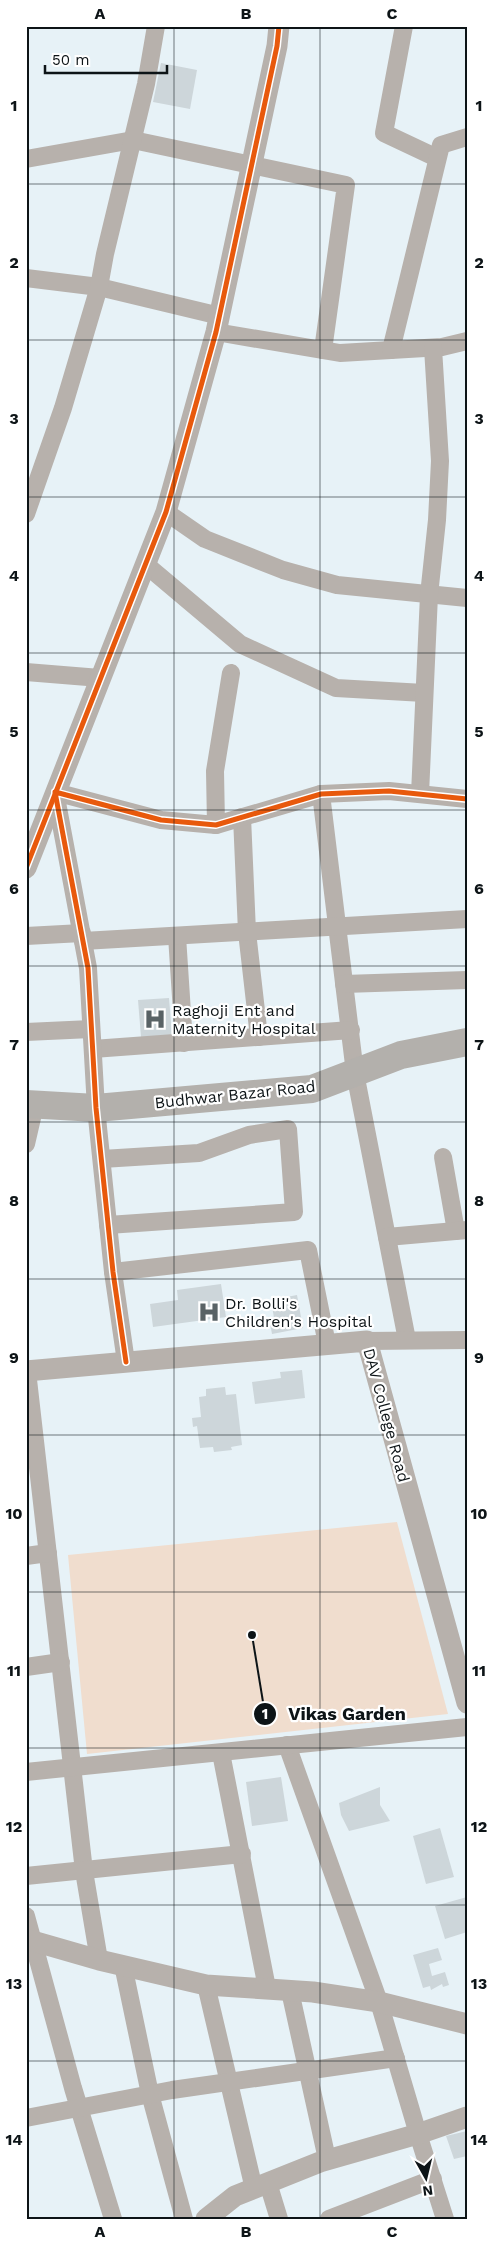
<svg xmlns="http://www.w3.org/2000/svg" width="493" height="2245" font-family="'Work Sans',sans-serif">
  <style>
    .green { fill: #f0ddce }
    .building { fill: #cdd6da }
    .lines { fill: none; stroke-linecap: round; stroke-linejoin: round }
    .minor { stroke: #b7b1ac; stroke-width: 18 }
    .tertiary { stroke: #b7b1ac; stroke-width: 21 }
    .trunk { stroke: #b3b0ac; stroke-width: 28 }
    .cycleway-casing { stroke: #fff; stroke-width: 8 }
    .cycleway { stroke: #e8590c; stroke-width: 5 }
    .grid { fill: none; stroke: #0d1417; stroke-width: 1; stroke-opacity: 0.55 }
    .labels { text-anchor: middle; stroke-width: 4.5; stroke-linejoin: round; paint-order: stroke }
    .poi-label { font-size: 16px; fill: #0d1417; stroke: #fff; text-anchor: start }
    .street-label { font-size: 16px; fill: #0d1417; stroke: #fff }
    .leader { fill: none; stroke: #0d1417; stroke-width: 2 }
    .callout-dot { fill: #0d1417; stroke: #fff; stroke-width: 2 }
    .mark-label { font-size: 15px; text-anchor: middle; font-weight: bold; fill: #fff }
    .callout-label { font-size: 18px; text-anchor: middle; font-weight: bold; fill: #0d1417; stroke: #fff; stroke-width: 4.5; stroke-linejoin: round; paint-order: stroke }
    .neatline { fill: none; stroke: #0d1417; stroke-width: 2 }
    .grid-label { font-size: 16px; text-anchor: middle; font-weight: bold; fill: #0d1417 }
  </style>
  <rect width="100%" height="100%" fill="#e7f2f7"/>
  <polygon class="green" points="397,1522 448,1714 87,1754 68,1555"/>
  <g class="building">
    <polygon points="161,63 197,70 190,109 153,102"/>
    <polygon points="169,998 172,1035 141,1037 138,1000"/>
    <polygon points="221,1284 226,1317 153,1327 150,1304 178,1300 177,1290"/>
    <polygon points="297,1295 303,1328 272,1334 269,1318 274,1318 271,1300"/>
    <polygon points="302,1370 305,1398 255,1404 252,1382 281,1378 280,1372"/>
    <polygon points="225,1387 226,1395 236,1394 242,1445 231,1447 232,1450 214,1452 213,1447 200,1448 197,1426 193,1427 192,1418 201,1417 199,1397 206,1396 206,1389"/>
    <polygon points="281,1777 288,1821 252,1826 246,1782"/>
    <polygon points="380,1787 380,1805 390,1821 349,1831 341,1815 339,1803"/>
    <polygon points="440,1828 454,1877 426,1884 413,1836"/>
    <polygon points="467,1897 467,1932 445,1939 435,1906"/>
    <polygon points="438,1948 442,1960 429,1964 432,1976 445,1972 449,1985 443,1987 442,1984 431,1990 430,1986 423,1988 413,1955"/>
    <polygon points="467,2131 467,2156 454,2159 446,2136"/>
  </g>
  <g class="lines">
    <g class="minor">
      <polyline points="404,26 384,133 437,158"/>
      <polyline points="26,159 133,140 346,185 323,350"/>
      <polyline points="26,278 99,287 220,316"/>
      <polyline points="216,332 340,353 442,347 467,341"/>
      <polyline points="391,350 441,145 467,137"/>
      <polyline points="166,512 205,539 283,570 337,585 467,598"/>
      <polyline points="26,514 63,408 99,287 105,254 146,84 156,26"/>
      <polyline points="145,564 240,644 336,688 424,693"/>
      <polyline points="26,672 100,678"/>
      <polyline points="321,794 355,1073 407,1340"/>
      <polyline points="420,794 429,595 437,520 440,461 433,348"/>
      <polyline points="242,817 247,932 259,1037"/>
      <polyline points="216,825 215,771 231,673"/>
      <polyline points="26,936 82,933"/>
      <polyline points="177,936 184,1043"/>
      <polyline points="83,941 467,919"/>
      <polyline points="344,984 467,980"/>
      <polyline points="26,1032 91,1029"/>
      <polyline points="93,1049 351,1030"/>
      <polyline points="26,1144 35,1105"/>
      <polyline points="443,1157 456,1231"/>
      <polyline points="102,1159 199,1153 249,1135 288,1129 294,1212 108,1225"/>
      <polyline points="387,1237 467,1230"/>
      <polyline points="113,1272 308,1250 327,1344"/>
      <polyline points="367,1341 467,1340"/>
      <polyline points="126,1362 113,1272 96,1108 88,968 55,792 161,820 216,825 321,794 389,791 467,799"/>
      <polyline points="27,1371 84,1871 99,1960"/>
      <polyline points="26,1556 48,1553"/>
      <polyline points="26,1667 61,1662"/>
      <polyline points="287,1745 379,2002 418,2134 445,2219"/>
      <polyline points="221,1753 267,1988"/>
      <polyline points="26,1772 467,1727"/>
      <polyline points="26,1876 242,1854"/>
      <polyline points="26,1916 73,2088 113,2219"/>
      <polyline points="123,1965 150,2094 184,2219"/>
      <polyline points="206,1985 254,2189"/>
      <polyline points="290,1991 327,2159"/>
      <polyline points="26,2118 172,2090 396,2058"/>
      <polyline points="268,2183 279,2219"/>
      <polyline points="329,2219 433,2179"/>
    </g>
    <g class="tertiary">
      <polyline points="26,868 166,512 216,332 277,46 279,26"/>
      <polyline points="26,1371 367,1341 467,1703"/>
      <polyline points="26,1939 99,1960 206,1985 313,1992 379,2002 467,2024"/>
      <polyline points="206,2219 235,2196 320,2162 418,2134 467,2117"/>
    </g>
    <polyline class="trunk" points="26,1104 96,1108 312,1089 401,1055 467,1042"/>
    <g class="cycleway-casing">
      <g id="cycleway">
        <polyline points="26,868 166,512 216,332 277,46 279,26"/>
        <polyline points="126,1362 113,1272 96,1108 88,968 55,792 161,820 216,825 321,794 389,791 467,799"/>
      </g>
    </g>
    <use href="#cycleway" class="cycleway"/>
  </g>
  <path class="grid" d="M174 26V2219M320 26V2219M26 184H467M26 340H467M26 497H467M26 653H467M26 810H467M26 966H467M26 1122H467M26 1279H467M26 1435H467M26 1592H467M26 1748H467M26 1905H467M26 2061H467"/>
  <defs>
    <g id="hospital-bare" transform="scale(1.725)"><path d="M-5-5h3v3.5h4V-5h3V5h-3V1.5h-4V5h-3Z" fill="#596265" stroke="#fff" stroke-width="2.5" paint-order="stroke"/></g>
  </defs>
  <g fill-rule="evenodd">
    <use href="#hospital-bare" x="155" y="1019"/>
    <use href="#hospital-bare" x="209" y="1312"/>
  </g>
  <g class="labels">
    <g class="poi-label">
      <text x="172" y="1016">Raghoji Ent and<tspan x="172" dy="18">Maternity Hospital</tspan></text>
      <text x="225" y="1309">Dr. Bolli's<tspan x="225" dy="18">Children's Hospital</tspan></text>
    </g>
    <g class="street-label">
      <text transform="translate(235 1094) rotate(-6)" y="6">Budhwar Bazar Road</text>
      <text transform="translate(387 1415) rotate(75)" y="6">DAV College Road</text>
    </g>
  </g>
  <path class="leader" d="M252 1635L265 1714"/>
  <g class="callout-dot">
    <circle cx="252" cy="1635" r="5"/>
    <circle cx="265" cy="1714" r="12"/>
  </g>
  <g class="mark-label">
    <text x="265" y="1719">1</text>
  </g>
  <g class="callout-label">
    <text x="347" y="1720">Vikas Garden</text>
  </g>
  <rect width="493" height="2245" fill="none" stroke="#ffffff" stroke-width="55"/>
  <g transform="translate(426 2178) rotate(172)" stroke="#ffffff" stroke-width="4" paint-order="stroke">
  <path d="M0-4L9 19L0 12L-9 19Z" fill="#0d1417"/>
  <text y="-8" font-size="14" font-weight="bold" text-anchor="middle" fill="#0d1417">N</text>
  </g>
  <path d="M45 65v8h122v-8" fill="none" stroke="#0d1417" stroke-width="2.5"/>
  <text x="52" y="65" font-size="15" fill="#0d1417" stroke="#ffffff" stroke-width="4" paint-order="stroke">50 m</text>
  <rect x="28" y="28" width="438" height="2190" class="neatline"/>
  <g class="grid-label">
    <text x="100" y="19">A</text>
    <text x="246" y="19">B</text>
    <text x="392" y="19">C</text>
    <text x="14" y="111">1</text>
    <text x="479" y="111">1</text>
    <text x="14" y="268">2</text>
    <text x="479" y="268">2</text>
    <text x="14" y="424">3</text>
    <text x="479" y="424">3</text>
    <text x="14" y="581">4</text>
    <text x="479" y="581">4</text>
    <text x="14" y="737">5</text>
    <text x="479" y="737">5</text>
    <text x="14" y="894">6</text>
    <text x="479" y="894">6</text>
    <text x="14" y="1050">7</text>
    <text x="479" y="1050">7</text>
    <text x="14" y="1206">8</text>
    <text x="479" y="1206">8</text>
    <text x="14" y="1363">9</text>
    <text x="479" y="1363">9</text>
    <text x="14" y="1519">10</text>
    <text x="479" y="1519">10</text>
    <text x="14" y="1676">11</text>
    <text x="479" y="1676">11</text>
    <text x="14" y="1832">12</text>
    <text x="479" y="1832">12</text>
    <text x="14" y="1989">13</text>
    <text x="479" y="1989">13</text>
    <text x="14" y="2145">14</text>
    <text x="479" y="2145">14</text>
    <text x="100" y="2237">A</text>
    <text x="246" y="2237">B</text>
    <text x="392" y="2237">C</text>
  </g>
</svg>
